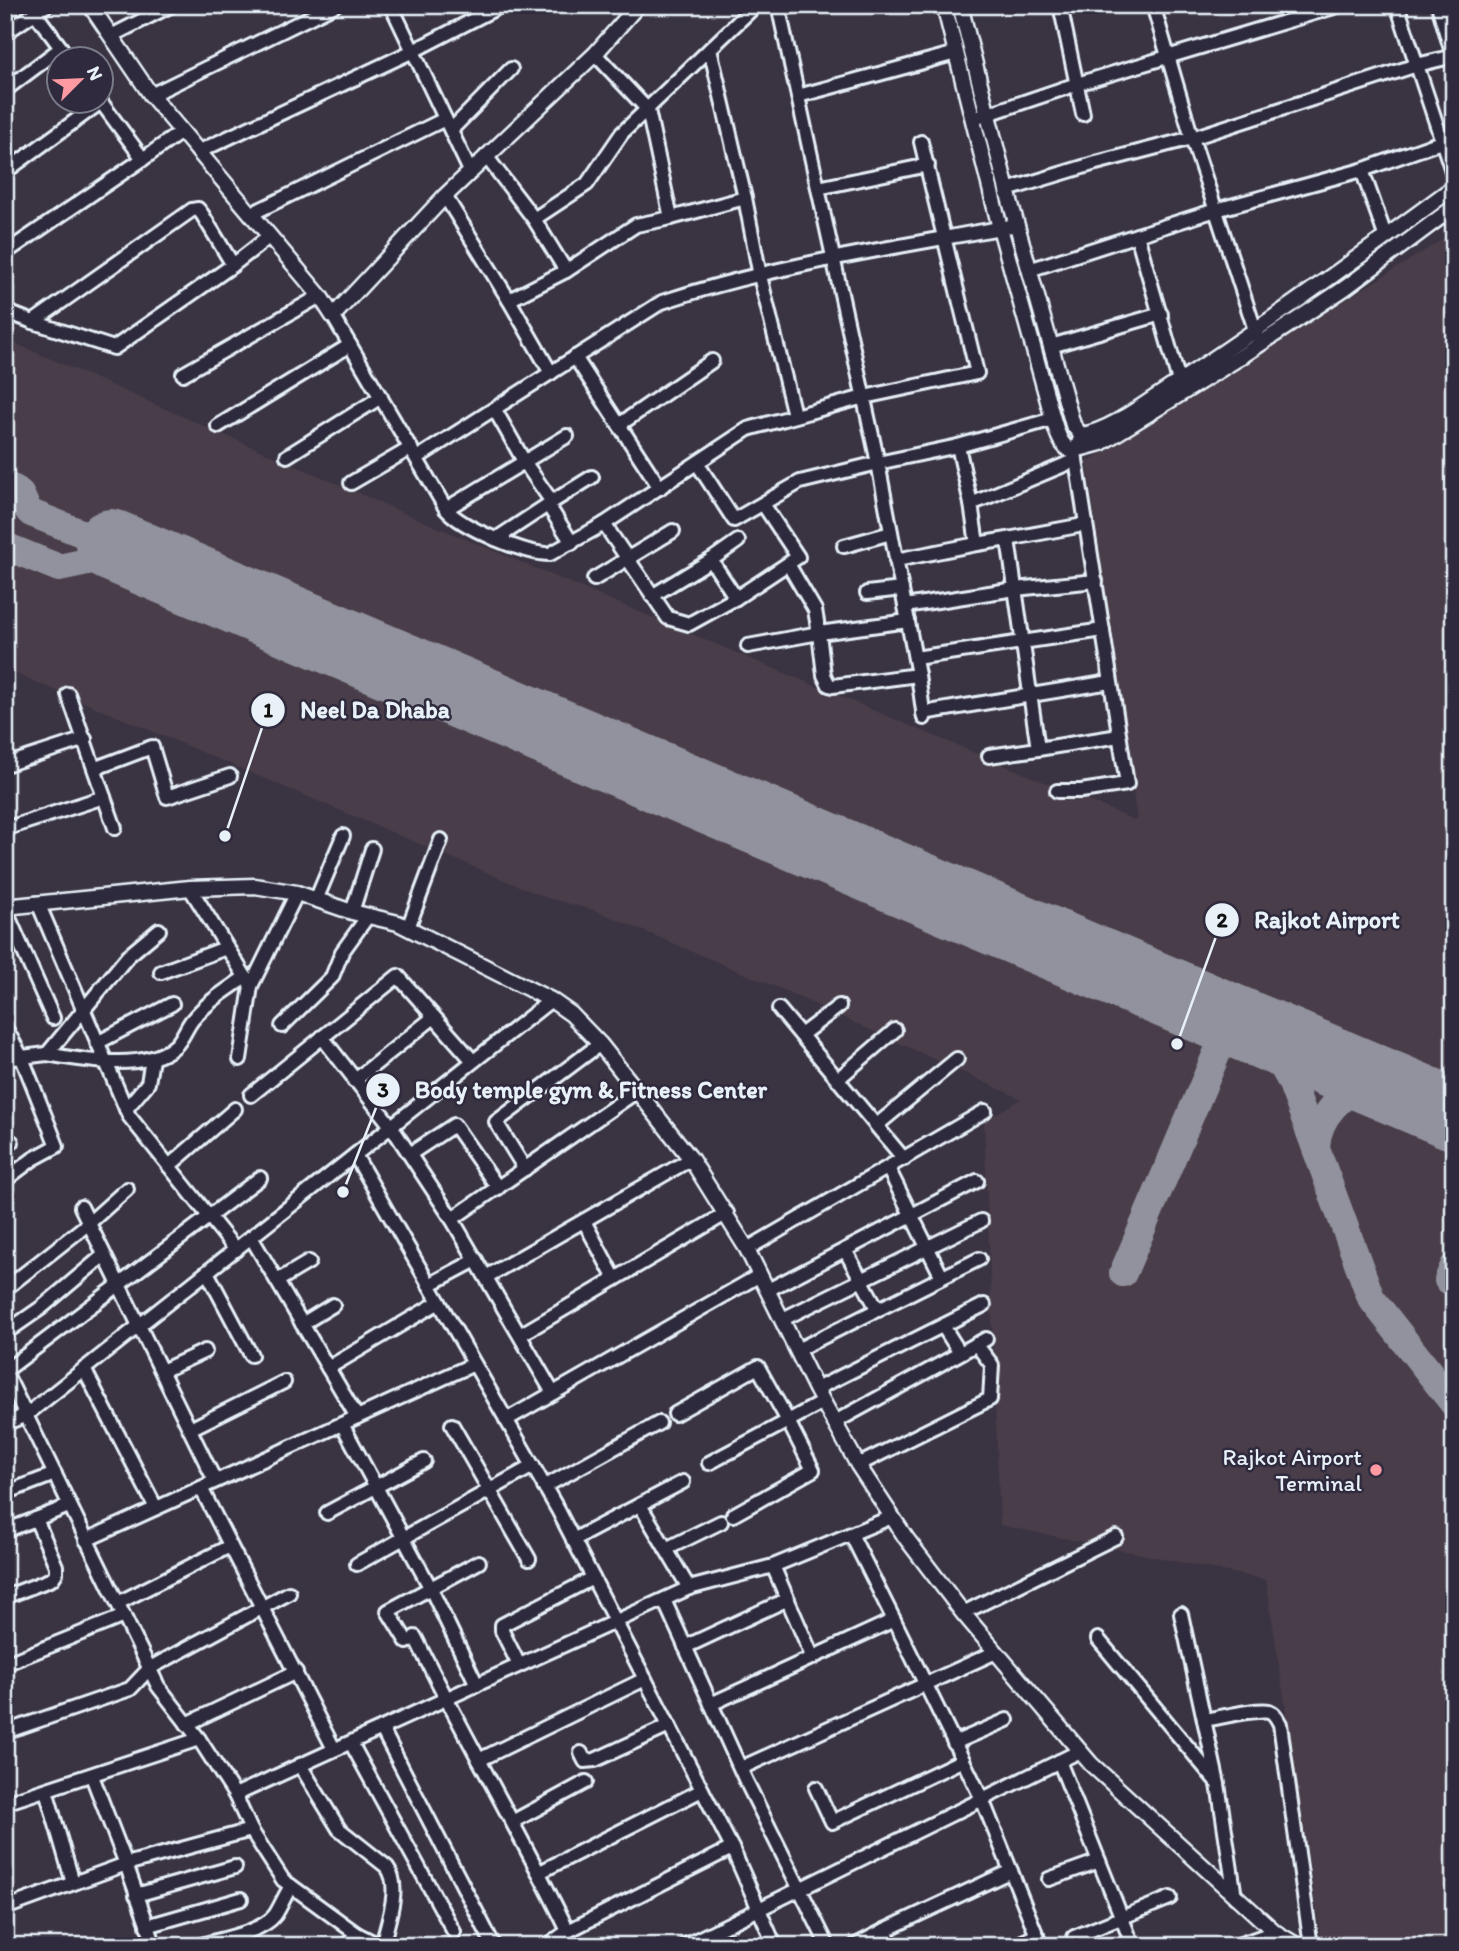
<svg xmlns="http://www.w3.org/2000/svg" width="1459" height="1951" font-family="Itim,sans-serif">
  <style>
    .built { fill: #483e48 }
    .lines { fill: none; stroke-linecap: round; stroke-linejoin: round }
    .taxiway { stroke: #91929d; stroke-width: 28 }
    .runway { stroke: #91929d; stroke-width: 72 }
    .minor-casing { stroke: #e8f1f8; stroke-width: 18 }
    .tertiary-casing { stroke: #e8f1f8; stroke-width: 19 }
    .minor { stroke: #2f2a3d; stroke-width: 12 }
    .tertiary { stroke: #2f2a3d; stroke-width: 14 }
    .poi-dot { fill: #ff9aa2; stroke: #2f2a3d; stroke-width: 2.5 }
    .labels { text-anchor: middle; stroke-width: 5; stroke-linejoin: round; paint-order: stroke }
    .poi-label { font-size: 23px; fill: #e8f1f8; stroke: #2f2a3d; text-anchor: end }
    .leader { fill: none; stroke: #e8f1f8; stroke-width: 2.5 }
    .callout-dot { fill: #e8f1f8; stroke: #2f2a3d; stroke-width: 2.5 }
    .mark-label { font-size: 21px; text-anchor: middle; font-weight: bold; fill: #111 }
    .callout-label { font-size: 24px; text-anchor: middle; font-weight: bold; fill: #e8f1f8; stroke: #2f2a3d; stroke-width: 5; stroke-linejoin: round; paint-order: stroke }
  </style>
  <rect width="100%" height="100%" fill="#3a3342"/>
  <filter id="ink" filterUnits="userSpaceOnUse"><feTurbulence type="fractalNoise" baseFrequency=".0143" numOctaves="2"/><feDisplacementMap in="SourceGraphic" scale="14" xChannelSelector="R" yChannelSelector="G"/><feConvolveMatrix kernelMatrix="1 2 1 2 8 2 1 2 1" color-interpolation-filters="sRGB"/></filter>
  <g filter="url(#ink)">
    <polygon class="built" points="1454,232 1454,1940 1408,1946 1322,1946 1266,1580 1000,1525 984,1121 1021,1099 781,989 594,910 547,898 5,669 5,339 411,516 1137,821 1087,462"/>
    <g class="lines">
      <g class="taxiway">
        <path d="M5 486C27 490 19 502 31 513L111 545"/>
        <polyline points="5,546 59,568 130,553"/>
        <polyline points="1252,1029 1271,1046 1291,1081 1371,1298 1454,1404"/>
        <path d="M1316 1147C1317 1119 1342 1088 1372 1086 1379 1085 1387 1088 1394 1089"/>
        <polyline points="1123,1273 1231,1020"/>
        <polyline points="1448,1280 1454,1266"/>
      </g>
      <polyline class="runway" points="111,545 1454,1114"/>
      <g class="minor-casing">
        <g id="minor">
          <polyline points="391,5 470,171"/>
          <polyline points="1060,5 1083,114"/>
          <polyline points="1153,5 1192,138 1258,339"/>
          <polyline points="1397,5 1454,177"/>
          <polyline points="1438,5 1453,56"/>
          <polyline points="779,9 797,5"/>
          <polyline points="35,13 70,60"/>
          <polyline points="5,33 47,5"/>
          <polyline points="111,36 172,5"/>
          <polyline points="710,49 745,198"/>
          <polyline points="595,54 648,110 671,218"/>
          <polyline points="5,90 61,48"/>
          <polyline points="151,95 335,5"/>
          <polyline points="798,96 956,53"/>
          <polyline points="101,102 143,159 181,132"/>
          <polyline points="973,119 1077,84 1341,5"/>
          <polyline points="451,130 511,69"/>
          <polyline points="198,152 413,51 502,5"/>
          <polyline points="486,156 534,219 566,271 636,225 671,218 745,198 760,276 794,415"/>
          <polyline points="1362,170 1386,238"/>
          <polyline points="5,172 101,102"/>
          <polyline points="818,188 928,165"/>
          <polyline points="1007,190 1096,163 1192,138 1417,65 1454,56"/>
          <polyline points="445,196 509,300"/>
          <polyline points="251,214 445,119"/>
          <polyline points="534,219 587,184 622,133 756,5"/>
          <polyline points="5,253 143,159"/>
          <polyline points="1029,270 1137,235"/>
          <polyline points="5,311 33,322 114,348 233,265"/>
          <path d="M333 316 446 509C462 528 525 554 550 554L604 524 748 429 864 397 977 373 921 142"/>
          <polyline points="33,322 192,210 198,209 202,214 233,265 270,236"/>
          <polyline points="1051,346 1161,314"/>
          <polyline points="575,357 660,488"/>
          <polyline points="551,373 509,300 566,271"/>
          <polyline points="183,374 320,296"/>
          <polyline points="1179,381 1137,235 1216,210 1362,170 1441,142"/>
          <polyline points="495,410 525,463 552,502 496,539"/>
          <polyline points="619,425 712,361"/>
          <polyline points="218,426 350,345"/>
          <polyline points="1081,435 1075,452 1076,460 971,504 977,544 1008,539 1038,749 1119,736"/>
          <polyline points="958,446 971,504"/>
          <polyline points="287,456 381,397"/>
          <path d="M417 458 662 302C777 264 898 247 1016 225"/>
          <polyline points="697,463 734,520 800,482 878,463 778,5"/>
          <polyline points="351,483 411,448"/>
          <polyline points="552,502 592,477"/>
          <polyline points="548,505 572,543"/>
          <polyline points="446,509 567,436"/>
          <polyline points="604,524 668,618 689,624 736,598 798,557 763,504"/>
          <polyline points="1008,539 1078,526 1086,522"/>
          <polyline points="844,546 891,533"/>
          <polyline points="711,560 738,541"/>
          <polyline points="896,560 977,544"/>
          <polyline points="788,564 815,610 819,633 908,621"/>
          <polyline points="594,579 673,531"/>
          <polyline points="867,593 902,589"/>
          <polyline points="652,596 711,560 736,598"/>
          <polyline points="905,606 1015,589 1096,581"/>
          <polyline points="748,646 819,633 824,675 829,685 833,686 918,675 878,463 958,446 1053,419"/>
          <polyline points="915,658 1103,630"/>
          <polyline points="918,675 924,718"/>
          <polyline points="923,713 1110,682"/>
          <polyline points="989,756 1038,749"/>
          <polyline points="5,765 85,739"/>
          <polyline points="96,768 152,747 167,797 230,776"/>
          <polyline points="1057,791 1081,791 1127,784 1076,460"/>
          <polyline points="104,797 115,828"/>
          <polyline points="5,829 104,797 68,694"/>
          <polyline points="190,888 251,986 240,1059"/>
          <polyline points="316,900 343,836"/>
          <polyline points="38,903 129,1116 236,1250"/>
          <polyline points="5,909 53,1018"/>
          <polyline points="352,912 372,849"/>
          <polyline points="408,928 441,840"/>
          <path d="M159 930 128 956 47 1054C82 1060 146 1072 175 1046 183 1039 186 1027 193 1019 207 1002 227 990 244 978"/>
          <polyline points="161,972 226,948"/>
          <polyline points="251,986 297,893"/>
          <polyline points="779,1009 904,1159"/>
          <polyline points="282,1026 332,977 342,952 368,916"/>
          <polyline points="5,1027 22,1058 57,1146 33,1159 5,1180"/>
          <polyline points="801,1035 839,1006"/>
          <polyline points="322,1037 391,1126 452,1219 637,1091"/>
          <polyline points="97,1043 172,1004"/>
          <polyline points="5,1059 47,1054"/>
          <polyline points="838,1079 895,1030"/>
          <polyline points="354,1081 434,1017"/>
          <polyline points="251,1095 398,976 473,1061"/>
          <polyline points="126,1109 148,1083 152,1059"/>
          <polyline points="877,1125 957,1059"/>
          <polyline points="5,1148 12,1142"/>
          <polyline points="410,1154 454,1125 498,1188"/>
          <polyline points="355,1155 558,1510 732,1848 775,1946"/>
          <polyline points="169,1166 235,1109"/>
          <polyline points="888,1168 942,1277"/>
          <polyline points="525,1169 496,1122 600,1044"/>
          <polyline points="81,1207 215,1481"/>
          <polyline points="452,1219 553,1393"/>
          <polyline points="584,1221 615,1279"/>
          <polyline points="251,1237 357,1417"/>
          <polyline points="747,1249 985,1111"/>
          <polyline points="845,1250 878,1310"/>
          <polyline points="207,1272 251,1355"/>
          <polyline points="486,1277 691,1159"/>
          <polyline points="277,1281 309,1262"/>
          <polyline points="429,1285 476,1260"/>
          <polyline points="5,1289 89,1223 127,1189"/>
          <polyline points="768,1290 977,1181"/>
          <polyline points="783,1319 981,1221"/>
          <polyline points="302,1324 333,1305"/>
          <polyline points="943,1326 960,1353"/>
          <polyline points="5,1333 41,1308 104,1255"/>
          <polyline points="520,1335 727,1213"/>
          <polyline points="797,1350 979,1259"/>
          <polyline points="328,1368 439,1302"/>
          <polyline points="84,1369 156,1508"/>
          <polyline points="5,1371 260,1178"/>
          <polyline points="162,1371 205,1351"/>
          <polyline points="5,1372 158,1686 199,1739 235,1795 251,1830 283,1880 357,1934 381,1946"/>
          <polyline points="816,1389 984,1305"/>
          <polyline points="675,1414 758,1367 788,1421 709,1463"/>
          <polyline points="506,1420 760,1275"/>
          <polyline points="835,1422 986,1339"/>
          <polyline points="5,1424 26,1415 551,1000"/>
          <polyline points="342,1424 430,1587 477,1685"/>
          <polyline points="452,1425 529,1559"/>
          <polyline points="190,1429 284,1382"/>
          <polyline points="858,1465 990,1399 992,1365 976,1344"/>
          <polyline points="544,1487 659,1423"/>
          <polyline points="201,1488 334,1749"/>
          <polyline points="5,1493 55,1474"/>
          <polyline points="640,1505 689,1588"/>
          <polyline points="327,1513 424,1461"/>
          <polyline points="733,1515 813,1470 788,1421 823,1402"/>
          <polyline points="5,1531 69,1506"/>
          <polyline points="86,1540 474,1364"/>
          <polyline points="573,1540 683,1482"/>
          <polyline points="666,1549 721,1522"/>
          <polyline points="357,1564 533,1466"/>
          <polyline points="773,1566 813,1658"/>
          <polyline points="5,1597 52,1579 56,1573 56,1566 36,1519"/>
          <polyline points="664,1600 745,1779 828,1946"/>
          <polyline points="118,1603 230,1546"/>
          <polyline points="963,1613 1116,1537"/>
          <polyline points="1181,1614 1218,1784 1235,1897"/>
          <polyline points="894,1620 982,1799 1041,1946"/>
          <path d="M415 1637C464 1736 520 1832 568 1931L547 1946"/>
          <polyline points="1098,1639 1216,1781"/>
          <polyline points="407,1642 388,1611 479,1562"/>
          <polyline points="685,1647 788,1599"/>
          <polyline points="5,1664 124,1616"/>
          <polyline points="519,1665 502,1631 502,1625 593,1578"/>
          <polyline points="711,1704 894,1620 851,1534"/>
          <path d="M1204 1720C1218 1718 1257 1708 1269 1711 1275 1713 1277 1719 1280 1724L1311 1946"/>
          <polyline points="187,1724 296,1672"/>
          <polyline points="382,1729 494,1946"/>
          <polyline points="5,1732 130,1689 150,1668 289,1593"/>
          <polyline points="351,1743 454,1932"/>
          <polyline points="954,1743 1007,1720"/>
          <polyline points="581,1753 585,1761 595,1760 669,1726"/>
          <polyline points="479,1760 645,1679"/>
          <polyline points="1059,1761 1133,1946"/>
          <path d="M300 1765 339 1829 387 1867C402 1887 387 1923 382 1946"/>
          <polyline points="741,1768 996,1652"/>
          <polyline points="816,1788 832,1822 963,1760"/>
          <polyline points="46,1790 73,1883"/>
          <polyline points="235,1795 689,1588 773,1566 892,1517"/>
          <polyline points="5,1803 199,1739"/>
          <polyline points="514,1821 586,1782"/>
          <polyline points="540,1872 702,1790"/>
          <polyline points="1049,1879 1099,1861"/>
          <polyline points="136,1895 235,1867"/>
          <polyline points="5,1908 126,1864 92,1776"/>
          <polyline points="147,1926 241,1899"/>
          <polyline points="568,1931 732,1848"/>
          <polyline points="1074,1937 1170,1898"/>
          <polyline points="5,1945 6,1946"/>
          <polyline points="155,1946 126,1864 251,1830"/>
          <path d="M198 1946C220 1939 261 1933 275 1915 281 1906 285 1895 291 1886"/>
          <polyline points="346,1946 357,1934"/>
          <polyline points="684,1946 1080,1751"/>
          <polyline points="854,1946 885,1930"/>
          <polyline points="892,1946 885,1930 1011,1871"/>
          <polyline points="1014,1946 1037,1935"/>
          <polyline points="1235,1946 1275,1932"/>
        </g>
      </g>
      <g class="tertiary-casing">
        <g id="tertiary">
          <polyline points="90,5 151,95 320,296 333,316 445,196 595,54 638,5"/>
          <path d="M944 5 1000 228 1053 419C1057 431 1059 444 1071 451L1101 443 1239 358 1345 288 1454 207"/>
          <path d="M960 5 1007 190 1073 425 1081 435C1111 431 1148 401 1174 385 1270 322 1362 255 1454 187"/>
          <polyline points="5,907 190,888 255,886 297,893 352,912 398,923 551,1000 571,1014 600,1044 691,1159 747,1249 816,1389 858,1465 906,1538 963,1613 1091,1764 1275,1932 1298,1946"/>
        </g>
      </g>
      <use href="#minor" class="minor"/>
      <use href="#tertiary" class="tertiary"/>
    </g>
  </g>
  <circle class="poi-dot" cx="1376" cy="1470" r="7"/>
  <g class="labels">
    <g class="poi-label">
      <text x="1362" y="1465">Rajkot Airport<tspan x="1362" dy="26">Terminal</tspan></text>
    </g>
  </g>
  <path class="leader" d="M225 836L268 710M1177 1044L1222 920M343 1192L383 1090"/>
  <g class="callout-dot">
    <circle cx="225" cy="836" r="7"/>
    <circle cx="1177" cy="1044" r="7"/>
    <circle cx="343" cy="1192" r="7"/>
    <circle cx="268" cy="710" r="18"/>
    <circle cx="1222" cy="920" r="18"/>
    <circle cx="383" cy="1090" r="18"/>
  </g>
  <g class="mark-label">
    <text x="268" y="717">1</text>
    <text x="1222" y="927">2</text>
    <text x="383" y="1097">3</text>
  </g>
  <g class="callout-label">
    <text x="375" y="718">Neel Da Dhaba</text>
    <text x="1327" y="928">Rajkot Airport</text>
    <text x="591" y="1098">Body temple gym &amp; Fitness Center</text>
  </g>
  <rect width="1459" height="1951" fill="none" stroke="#2f2a3d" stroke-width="28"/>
  <rect x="14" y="14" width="1431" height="1923" fill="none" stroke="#e8f1f8" stroke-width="2.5" filter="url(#ink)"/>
  <g transform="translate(80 80) rotate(66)"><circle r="33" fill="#2f2a3d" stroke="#797a88" stroke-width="2"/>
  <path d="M0-5L12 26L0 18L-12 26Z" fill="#ff9aa2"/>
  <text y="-10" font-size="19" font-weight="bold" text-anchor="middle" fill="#e8f1f8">N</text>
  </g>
</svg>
